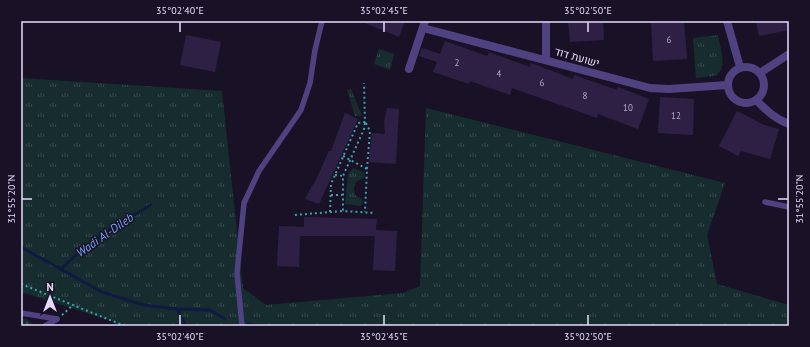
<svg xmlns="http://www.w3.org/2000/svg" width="810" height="347" font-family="'PT Sans',Heebo,sans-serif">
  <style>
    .grass { fill: url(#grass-tufts) }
    .forest { fill: url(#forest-firs) }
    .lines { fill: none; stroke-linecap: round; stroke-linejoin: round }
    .stream { stroke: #101a41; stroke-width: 3 }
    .building { fill: #2e2045 }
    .path { stroke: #3da1ad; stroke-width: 2; stroke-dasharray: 2 3; stroke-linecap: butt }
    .service { stroke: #4f4280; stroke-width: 5.5 }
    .minor { stroke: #4f4280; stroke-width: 8 }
    .ticks { fill: none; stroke: #e4dbfb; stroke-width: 1.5 }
    .labels { text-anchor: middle; stroke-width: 3; stroke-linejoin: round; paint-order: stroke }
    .number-label { font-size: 9px; fill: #b6acce }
    .street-label { font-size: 11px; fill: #e4dbfb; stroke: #191226 }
    .water-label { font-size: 12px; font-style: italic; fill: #74a2f0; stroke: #191226 }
    .neatline { fill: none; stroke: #e4dbfb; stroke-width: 1.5 }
    .ticks-label { font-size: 10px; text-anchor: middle; fill: #e4dbfb }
  </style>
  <defs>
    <pattern id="grass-tufts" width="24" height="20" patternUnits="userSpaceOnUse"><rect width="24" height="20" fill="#162c2f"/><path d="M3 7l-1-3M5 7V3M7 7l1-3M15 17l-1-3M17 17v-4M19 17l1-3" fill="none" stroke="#384a4e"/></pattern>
    <pattern id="forest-firs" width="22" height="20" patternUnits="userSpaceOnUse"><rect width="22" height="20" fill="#162c2f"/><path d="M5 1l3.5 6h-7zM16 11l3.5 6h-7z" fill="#384a4e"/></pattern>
  </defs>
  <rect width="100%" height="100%" fill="#191226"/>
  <g class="grass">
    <path d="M718 35C720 46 728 68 716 75 711 77 702 77 696 78L693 38Z"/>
    <polygon points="379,49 394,54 390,70 374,64"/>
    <polygon points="21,78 222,91 243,288 266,305 402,293 420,286 426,108 725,183 707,235 717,284 789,305 789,326 118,326 112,321 21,292"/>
    <polygon points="351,89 362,116 355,116 347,90"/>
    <polygon points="353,168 364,172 365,177 356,182 354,188 355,195 362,199 363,202 361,206 345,204 348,174"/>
  </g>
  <polygon class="forest" points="21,319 27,319 35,326 21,326"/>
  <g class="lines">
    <g class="stream">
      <polyline points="21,247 102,292 144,305 177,309 210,310 225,319"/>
      <path d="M61 269C88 242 118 224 151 205"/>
      <polyline points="177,309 186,326"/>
      <polyline points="248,324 259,326"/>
    </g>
  </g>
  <g class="building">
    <polygon points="360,21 405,21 399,37"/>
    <polygon points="568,21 603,21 604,40 570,42"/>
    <polygon points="651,21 684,21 687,59 653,61"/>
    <polygon points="756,21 788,21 789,30 759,36"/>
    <polygon points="186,35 221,42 215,72 180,65"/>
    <polygon points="445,41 487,56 489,52 530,67 531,63 573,79 574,75 617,90 618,87 649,99 638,129 598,114 597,118 512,88 510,95 470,81 469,84 433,72 437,62 419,56 422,48 440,54"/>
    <polygon points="660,97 694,99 693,135 658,133"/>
    <polygon points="387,108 399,109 396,164 369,162 372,133 385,134 384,122"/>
    <polygon points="737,111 764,125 779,129 770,159 741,151 738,156 719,146"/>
    <polygon points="345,113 358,119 319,204 305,199 313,184 314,184 329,151 331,151"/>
    <polygon points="304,217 377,219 375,236 300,236 299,267 277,266 279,226 304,227"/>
    <polygon points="375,230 397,231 395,271 373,270"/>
  </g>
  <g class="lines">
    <g class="path">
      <polyline points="365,123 364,129 343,176 343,211 375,213"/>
      <polyline points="366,123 370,131 367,169"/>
      <polyline points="343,156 367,169 365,212"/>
      <polyline points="335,175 343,176"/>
      <polyline points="331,195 342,195"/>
      <polyline points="330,212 331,184 358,123 365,122 364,83"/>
      <polyline points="295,215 343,211"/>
      <polyline points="21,284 125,326"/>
      <polyline points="62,315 73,305"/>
    </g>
    <g class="service">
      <polyline points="765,202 789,207"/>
      <polyline points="21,313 57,319"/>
      <polyline points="45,326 57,319"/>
      <polyline points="242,326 237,273 244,203 259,171 301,110 310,83 315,50 322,21"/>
    </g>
    <g class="minor">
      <polyline points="546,21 546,60"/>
      <polyline points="727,21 740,67"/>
      <polyline points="423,28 650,88 669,89 727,85"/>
      <circle cx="746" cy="85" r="18"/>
      <polyline points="409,69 425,21"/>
      <polyline points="760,73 789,54"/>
      <path d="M756 100C766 110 775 119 789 124"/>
    </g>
  </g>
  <path class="ticks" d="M180 22V32M384 22V32M588 22V32M22 199H32M778 199H788M180 315V325M384 315V325M588 315V325"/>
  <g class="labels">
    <g class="number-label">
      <text x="669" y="43">6</text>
      <text x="457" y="66">2</text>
      <text x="499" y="77">4</text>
      <text x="542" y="86">6</text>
      <text x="585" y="99">8</text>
      <text x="628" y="111">10</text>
      <text x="676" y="119">12</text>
    </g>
    <g class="street-label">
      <text transform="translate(577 57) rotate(16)" y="4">ישועת דוד</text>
    </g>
    <g class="water-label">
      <text transform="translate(105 235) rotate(-35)" y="4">Wadi Al-Dileb</text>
    </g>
  </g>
  <rect width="810" height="347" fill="none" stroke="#191226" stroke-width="44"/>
  <g transform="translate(50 297)" stroke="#191226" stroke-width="3" paint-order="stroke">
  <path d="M0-3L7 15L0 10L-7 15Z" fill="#e4dbfb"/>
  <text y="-6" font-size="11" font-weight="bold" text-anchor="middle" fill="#e4dbfb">N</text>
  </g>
  <rect x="22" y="22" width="766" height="303" class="neatline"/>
  <g class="ticks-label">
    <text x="180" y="14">35°02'40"E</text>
    <text x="384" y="14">35°02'45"E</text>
    <text x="588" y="14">35°02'50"E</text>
    <text transform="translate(11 199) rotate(-90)" y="4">31°55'20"N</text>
    <text transform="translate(799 199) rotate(-90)" y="4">31°55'20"N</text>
    <text x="180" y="340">35°02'40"E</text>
    <text x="384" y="340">35°02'45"E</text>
    <text x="588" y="340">35°02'50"E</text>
  </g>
</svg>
